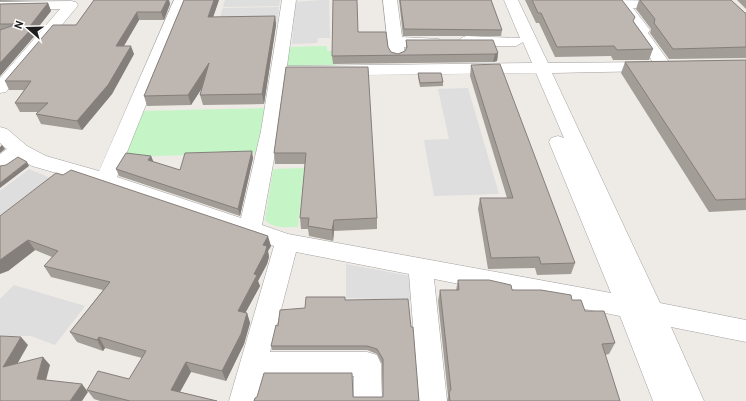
<svg xmlns="http://www.w3.org/2000/svg" width="746" height="401" font-family="Overpass,sans-serif">
  <style>
    .park { fill: #c5f5c6 }
    .parking { fill: #dedede }
    .lines { fill: none; stroke-linecap: round; stroke-linejoin: round }
    .minor-casing { stroke: #a2a2a2; stroke-width: 1 }
    .minor { fill: #fff; fill-rule: evenodd }
    .wall { fill: #a39d98 }
    .shaded-wall { fill: #857f7c }
    .building { fill: #beb6b1; stroke: #857f7c }
  </style>
  <rect width="100%" height="100%" fill="#eeeae5"/>
  <g class="park">
    <polygon points="327,46 327,51 335,51 335,66 290,67 285,65 287,47"/>
    <polygon points="265,108 258,153 122,157 140,111"/>
    <path d="M304 168 298 227C286 227 274 229 265 220L273 169Z"/>
  </g>
  <g class="parking">
    <polygon points="225,0 280,0 279,6 223,7"/>
    <polygon points="321,0 329,0 330,38 318,38 317,43 292,44 295,2"/>
    <polygon points="279,7 277,24 217,25 223,8"/>
    <polygon points="468,88 499,194 434,196 424,140 449,139 438,89"/>
    <polygon points="29,169 60,182 0,230 0,191"/>
    <polygon points="346,264 410,276 413,300 346,298"/>
    <polygon points="14,285 85,306 55,345 31,336 0,336 0,299"/>
  </g>
  <g class="lines">
    <g class="minor-casing">
      <g id="minor">
        <path d="M174 0H188L117 177 241 218 261 131 282 0H296L287 66 532 63 523 42 516 46H466L461 44 458 41 461 38 466 36 520 38 504 0H518L548 63 653 62 631 30 633 27 613 0 672 1 674 4 672 7 667 8H633L650 30 648 33 672 66 670 69 664 71 657 68 651 71 552 73 660 303 746 320V342L671 327 704 401H653L620 316 434 279 447 401H419L409 274 296 252 270 352H367L377 355 381 364 382 401H354V376H264L257 401H229L274 246 98 185 32 166 20 159 7 168 0 169V154L7 149 0 143V127L7 129 27 146 46 156 99 171ZM536 73 564 138 558 136 551 138 549 142 611 293 288 234 262 225 279 131 286 76Z"/>
        <polygon points="383,0 397,0 402,37 439,39 442,42 439,45 404,47 405,55 403,58 397,60 391,58 389,55"/>
        <polygon points="71,1 76,2 78,5 76,8 6,92 0,93 0,78 60,9 0,10 0,2"/>
      </g>
    </g>
    <use href="#minor" class="minor"/>
  </g>
  <g class="wall">
    <polygon points="0,0 44,0 0,1"/>
    <polygon points="94,0 169,0 170,4 164,20 139,20 124,46 134,54 112,94 82,130 41,124 36,114 39,112 20,112 15,103 24,90 9,90 5,81 76,25"/>
    <polygon points="184,0 219,0 213,17 275,16 276,25 264,104 203,105 200,95 202,87 191,105 147,106 144,96"/>
    <polygon points="399,0 491,0 502,30 501,36 403,36"/>
    <polygon points="525,0 622,0 633,21 653,49 649,60 613,60 611,56 555,57 539,23 536,23"/>
    <polygon points="639,0 731,0 745,13 746,13 746,58 669,59 650,33 651,29 636,9"/>
    <polygon points="737,0 746,0 746,9"/>
    <polygon points="48,3 51,11 36,30 37,33 0,76 0,4"/>
    <polygon points="358,32 388,47 391,52 398,54 405,51 406,49 406,40 498,53 497,61 493,62 333,64 332,56"/>
    <polygon points="746,60 746,210 709,212 621,73 625,62"/>
    <polygon points="471,65 575,263 571,274 537,275 535,268 488,269 478,209 480,198 507,198 470,76"/>
    <polygon points="286,67 377,218 377,229 334,231 333,241 309,236 308,229 301,229 300,218 305,164 275,164 274,153"/>
    <polygon points="418,73 443,82 443,86 420,87 418,77"/>
    <polygon points="151,156 153,162 180,170 253,158 240,216 119,176 116,169"/>
    <polygon points="0,216 271,246 268,251 269,257 267,264 258,281 260,286 245,313 247,313 250,323 244,344 226,381 191,372 180,392 217,401 100,401 94,399 87,390 129,379 142,358 105,348 103,351 77,342 70,332 103,290 51,277 44,266 52,257 35,250 8,271"/>
    <polygon points="458,280 572,300 585,311 615,343 609,354 605,355 620,401 447,401 448,396 438,301 440,290 456,290"/>
    <polygon points="345,300 411,327 419,401 353,397 383,397 382,364 377,354 367,350 272,350 271,346 278,326 305,308"/>
  </g>
  <g class="shaded-wall">
    <polygon points="167,0 169,0 170,4 164,20 161,12"/>
    <polygon points="214,0 219,0 210,26 208,17"/>
    <polygon points="48,3 51,11 36,30 37,33 0,76 0,63 30,26"/>
    <polygon points="137,12 139,20 119,54 116,46"/>
    <polygon points="275,16 276,25 264,104 262,94"/>
    <polygon points="131,46 134,54 112,94 82,130 77,121"/>
    <polygon points="498,53 497,61 493,62 495,54"/>
    <polygon points="209,63 212,73 191,105 188,95"/>
    <polygon points="2,145 5,149 0,153 0,147"/>
    <polygon points="252,151 253,158 240,216 238,209"/>
    <polygon points="151,156 154,163 148,160"/>
    <polygon points="27,162 29,166 0,188 0,183"/>
    <polygon points="334,220 334,231 333,241 332,230"/>
    <polygon points="268,236 271,246 268,251 269,257 267,264 258,281 260,286 241,321 238,311 254,274 263,245"/>
    <polygon points="28,240 35,250 8,271 0,274 0,260"/>
    <polygon points="247,313 250,323 244,344 226,381 222,371"/>
    <polygon points="21,337 28,345 11,375 3,367"/>
    <polygon points="99,337 105,348 103,351 97,340"/>
    <polygon points="43,357 50,365 44,388 37,379"/>
    <polygon points="186,362 191,372 176,399 171,390"/>
    <polygon points="82,384 88,392 82,401 70,401"/>
  </g>
  <g class="building">
    <polygon points="94,0 167,0 161,12 137,12 116,46 131,46 108,85 77,121 36,114 48,103 15,103 31,81 5,81 53,25 76,25"/>
    <polygon points="184,0 214,0 208,17 275,16 262,94 200,95 209,63 188,95 144,96"/>
    <polygon points="333,0 357,0 358,32 386,32 388,47 391,52 398,54 405,51 407,47 406,40 493,40 498,53 495,54 332,56"/>
    <polygon points="400,0 491,0 502,30 404,29"/>
    <polygon points="532,0 622,0 635,17 633,21 653,49 617,50 614,46 557,47 541,13 538,13"/>
    <polygon points="640,0 731,0 745,13 746,13 746,47 673,49 654,23 655,19"/>
    <polygon points="48,3 30,26 34,26 0,63 0,30 17,24 0,24 0,4"/>
    <polygon points="746,60 746,199 716,200 625,62"/>
    <polygon points="500,64 575,263 541,264 539,257 491,258 480,198 513,198 471,65"/>
    <polygon points="286,67 368,67 377,218 334,220 332,230 308,226 309,218 300,218 306,153 274,153"/>
    <polygon points="418,73 441,73 443,82 420,83"/>
    <polygon points="252,151 238,209 116,169 126,153 151,156 148,160 180,170 185,153"/>
    <polygon points="18,157 27,162 0,183 0,166 6,165"/>
    <polygon points="71,170 268,236 263,245 267,246 265,253 254,274 257,275 238,311 247,313 241,334 222,371 186,362 171,390 217,401 130,401 87,390 98,371 129,379 146,351 99,337 97,340 70,332 110,282 44,266 58,251 28,240 0,260 0,216 56,173 63,175"/>
    <polygon points="458,280 489,280 511,285 512,290 541,290 571,295 572,300 581,300 585,311 604,311 615,343 602,344 620,401 450,401 449,392 451,390 440,290 459,290"/>
    <polygon points="306,297 345,297 345,300 408,299 411,327 413,327 419,401 254,401 255,398 257,397 264,373 352,373 353,397 383,397 383,359 377,349 367,346 271,346 276,325 278,326 280,310 305,308"/>
    <polygon points="0,336 21,337 3,367 43,357 37,379 82,384 70,401 0,401"/>
  </g>
  <g transform="translate(28 28) rotate(290)" stroke="#ffffff" stroke-width="3" paint-order="stroke">
  <path d="M0-3L7 15L0 10L-7 15Z" fill="#1e1e1e"/>
  <text y="-6" font-size="11" font-weight="bold" text-anchor="middle" fill="#1e1e1e">N</text>
  </g>
</svg>
